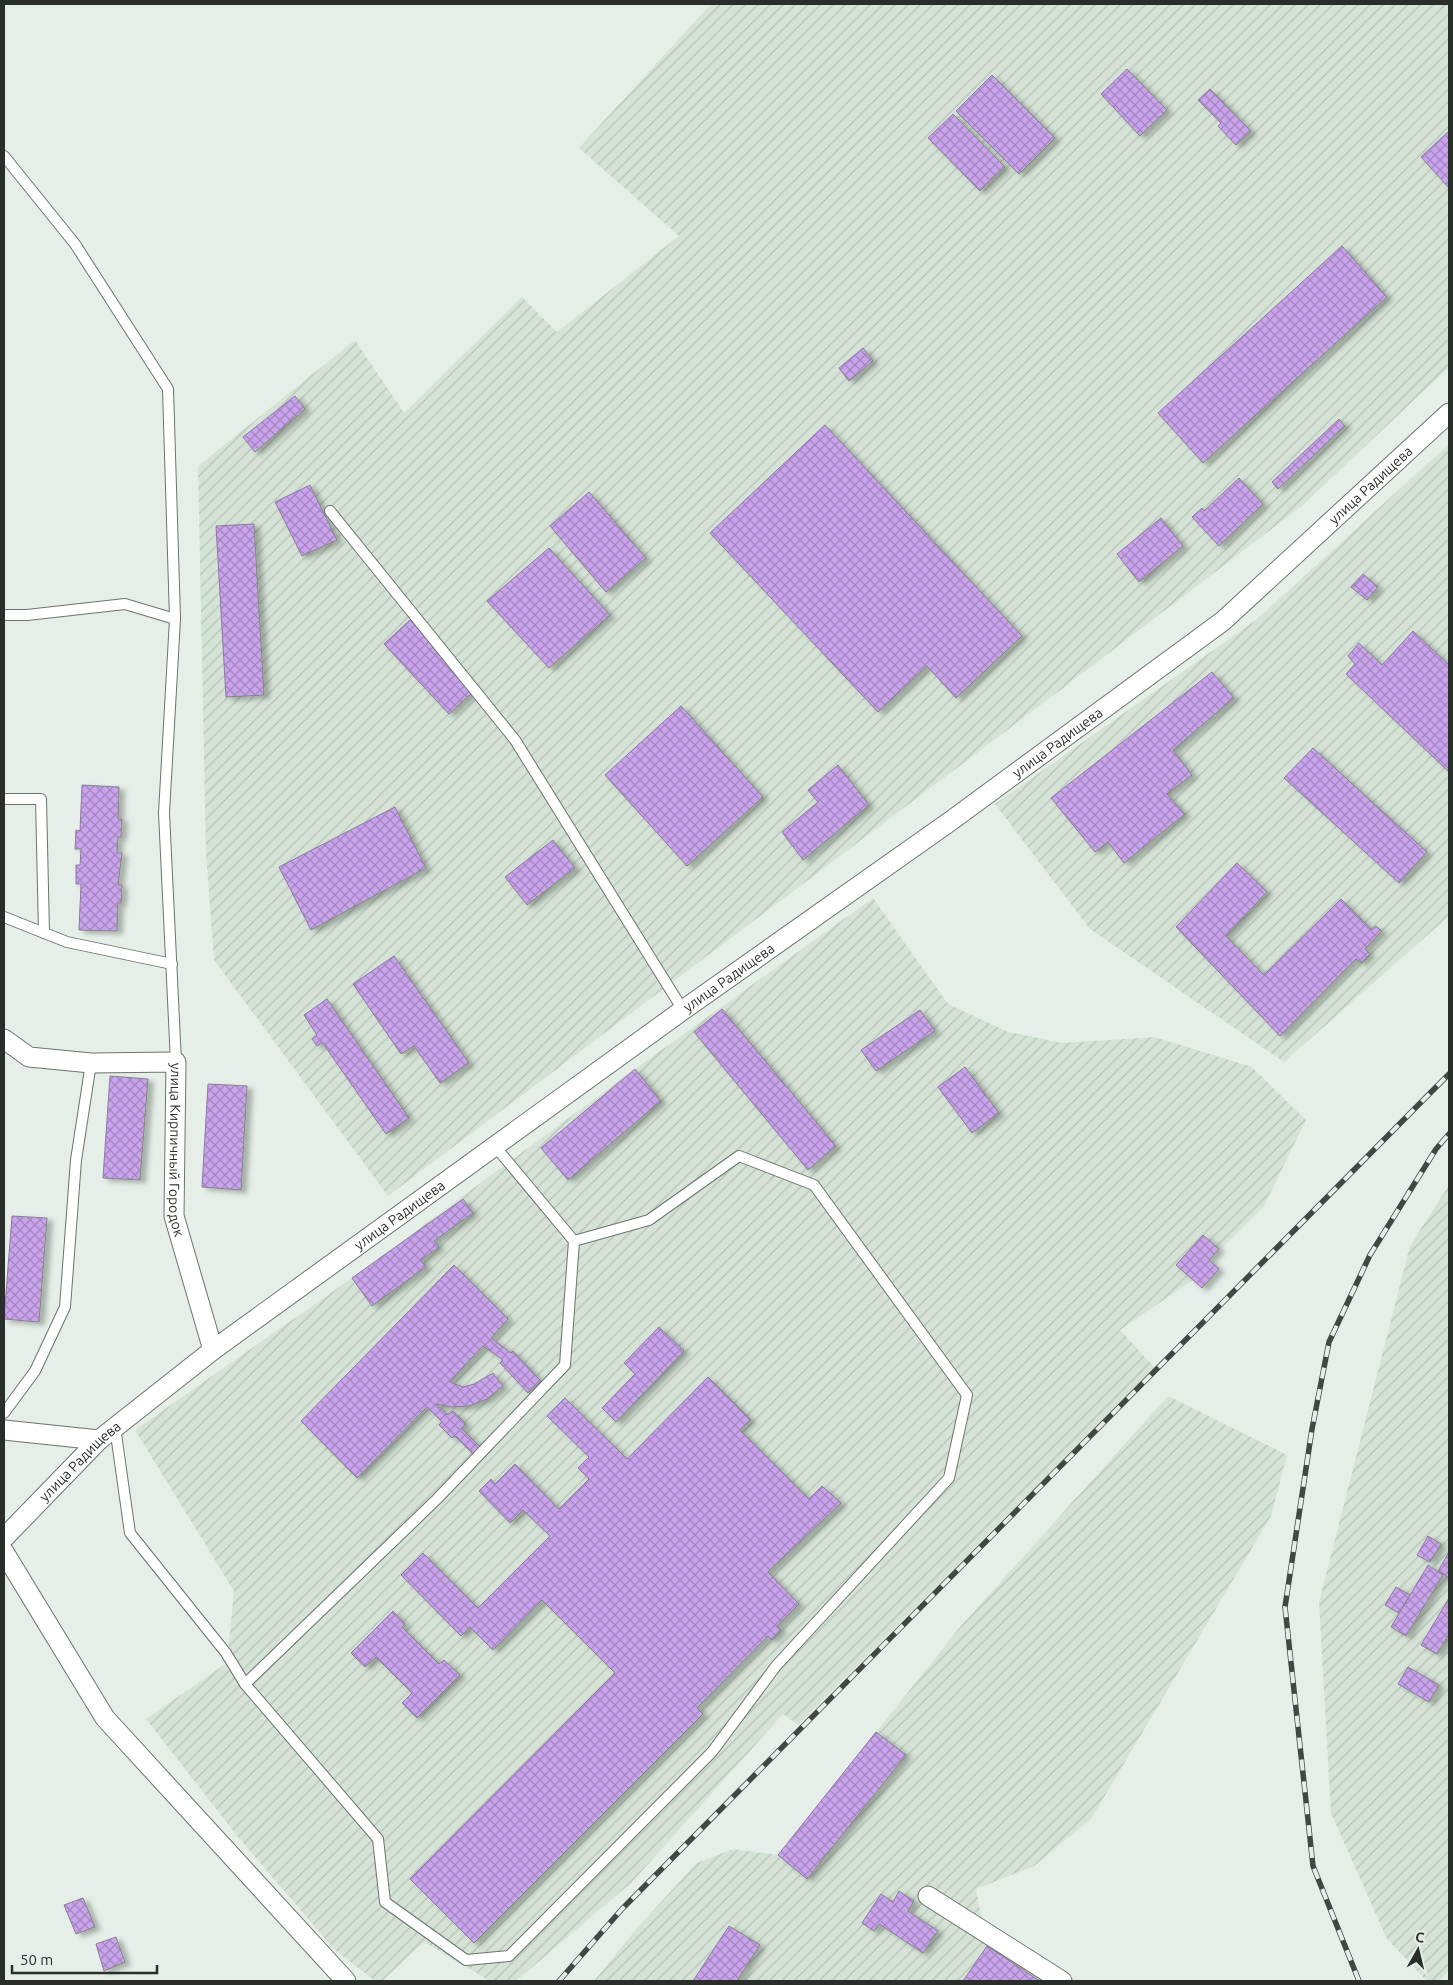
<svg xmlns="http://www.w3.org/2000/svg" width="1453" height="1985" font-family="Ubuntu,sans-serif">
  <style>
    .industrial { fill: url(#industrial-furrows) }
    .building { fill: url(#building-cross-hatch); stroke: #85818a; filter: url(#shadow) }
    .lines { fill: none; stroke-linecap: round; stroke-linejoin: round }
    .service-casing { stroke: #6b746d; stroke-width: 12 }
    .minor-casing { stroke: #6b746d; stroke-width: 21 }
    .service { stroke: #fff; stroke-width: 10 }
    .minor { stroke: #fff; stroke-width: 19 }
    .rail-casing { stroke: #424743; stroke-width: 5.5 }
    .rail { stroke: #e5efe7; stroke-width: 4; stroke-dasharray: 11; stroke-linecap: butt }
    .labels { text-anchor: middle; stroke-width: 4.5; stroke-linejoin: round; paint-order: stroke }
    .street-label { font-size: 14px; fill: #2a2e2b; stroke: #e5efe7 }
  </style>
  <defs>
    <pattern id="industrial-furrows" width="10" height="10" patternUnits="userSpaceOnUse" patternTransform="scale(1.25)"><rect width="10" height="10" fill="#d4e3d6"/><path d="M-1 1l2-2M0 10L10 0M9 11l2-2" fill="none" stroke="#b6c3b8"/></pattern>
    <pattern id="building-cross-hatch" width="8" height="8" patternUnits="userSpaceOnUse" patternTransform="scale(1.25)"><rect width="8" height="8" fill="#caa3ed"/><path d="M0 0l8 8M0 8l8-8" fill="none" stroke="#a485c0"/></pattern>
    <filter id="shadow"><feDropShadow dx="5.5" dy="3" stdDeviation="2.5" flood-color="#0004"/></filter>
  </defs>
  <rect width="100%" height="100%" fill="#e5efe7"/>
  <g class="industrial">
    <polygon points="711,4 1449,4 1449,367 1303,505 1050,698 388,1196 214,960 206,853 198,466 355,340 404,413 522,297 557,332 679,236 579,148"/>
    <polygon points="1449,444 1449,916 1284,1062 1090,929 995,804 1256,620"/>
    <polygon points="873,898 948,1004 1008,1032 1063,1043 1155,1037 1252,1067 1306,1120 1264,1206 1210,1260 1219,1269 1202,1288 1193,1280 1120,1330 1155,1368 798,1725 783,1714 632,1882 516,1981 490,1981 424,1942 382,1981 375,1981 335,1950 238,1837 146,1719 227,1663 234,1591 135,1430 352,1278 635,1069"/>
    <polygon points="1449,1185 1449,1969 1440,1981 1427,1981 1387,1939 1331,1813 1319,1602 1410,1246"/>
    <polygon points="1168,1396 1287,1455 1271,1516 1091,1819 1034,1866 976,1889 987,1946 1040,1981 594,1981 637,1928 697,1863 733,1849 778,1855 960,1627"/>
  </g>
  <g class="building">
    <polygon points="1127,69 1167,110 1140,136 1101,94"/>
    <polygon points="992,75 1055,138 1019,174 956,111"/>
    <polygon points="1210,89 1251,131 1236,145 1218,126 1221,123 1198,100"/>
    <polygon points="953,114 1005,167 980,191 928,138"/>
    <polygon points="1449,131 1449,188 1421,157"/>
    <polygon points="1342,246 1387,297 1203,463 1158,413"/>
    <polygon points="863,348 873,361 849,381 839,368"/>
    <polygon points="295,396 305,409 255,452 243,437"/>
    <polygon points="1339,419 1345,426 1278,489 1272,482"/>
    <polygon points="825,425 1022,636 956,698 927,666 878,712 710,533"/>
    <polygon points="1239,478 1263,504 1219,546 1192,517 1202,508 1204,511"/>
    <polygon points="310,485 337,540 302,556 275,502"/>
    <polygon points="589,492 646,558 606,592 550,526"/>
    <polygon points="1161,518 1183,546 1139,582 1117,554"/>
    <polygon points="254,524 264,695 226,697 216,526"/>
    <polygon points="549,548 610,615 549,668 487,601"/>
    <polygon points="1363,574 1378,587 1367,600 1351,587"/>
    <polygon points="411,619 476,689 449,714 384,644"/>
    <polygon points="1413,631 1449,665 1449,772 1346,674 1355,664 1348,656 1359,643 1382,665"/>
    <polygon points="1212,672 1234,698 1173,750 1192,775 1167,794 1185,814 1124,863 1108,842 1095,852 1051,798"/>
    <polygon points="681,706 763,797 687,866 605,775"/>
    <polygon points="1313,748 1427,852 1399,883 1284,778"/>
    <polygon points="838,765 869,805 803,860 782,832 818,802 808,790"/>
    <polygon points="82,785 119,787 118,819 122,819 121,837 118,837 117,853 122,853 118,885 122,885 121,903 118,903 117,931 79,930 81,884 76,884 76,865 80,865 81,849 75,849 76,830 80,831"/>
    <polygon points="395,807 426,868 311,930 279,867"/>
    <polygon points="553,840 575,868 527,905 505,877"/>
    <polygon points="1237,863 1267,892 1226,936 1264,975 1341,899 1372,930 1376,926 1382,931 1365,949 1370,954 1361,963 1356,959 1280,1036 1176,927"/>
    <polygon points="394,956 469,1063 440,1083 414,1046 401,1054 353,984"/>
    <polygon points="327,999 409,1118 386,1134 322,1042 317,1046 312,1039 317,1035 304,1015"/>
    <polygon points="722,1009 836,1146 808,1170 694,1032"/>
    <polygon points="920,1010 935,1031 876,1071 861,1050"/>
    <polygon points="965,1067 999,1113 972,1133 938,1087"/>
    <polygon points="635,1069 661,1101 568,1180 541,1148"/>
    <polygon points="110,1076 148,1079 140,1180 103,1178"/>
    <polygon points="208,1084 247,1086 241,1190 202,1187"/>
    <polygon points="463,1199 473,1213 434,1241 439,1247 421,1260 426,1267 372,1306 352,1278"/>
    <polygon points="12,1216 47,1218 39,1322 4,1319"/>
    <polygon points="1203,1235 1219,1249 1209,1260 1219,1269 1202,1288 1176,1265"/>
    <polygon points="454,1265 508,1319 491,1338 511,1353 513,1351 541,1381 528,1393 500,1363 503,1360 483,1346 450,1382 463,1387 474,1384 493,1373 503,1386 487,1399 469,1406 451,1407 436,1404 448,1415 453,1411 466,1424 462,1429 481,1448 474,1455 455,1436 452,1438 439,1425 442,1422 427,1407 357,1478 301,1421"/>
    <polygon points="659,1327 684,1351 616,1422 602,1408 635,1374 624,1363"/>
    <polygon points="708,1377 751,1420 740,1430 809,1499 822,1486 841,1503 768,1572 799,1604 777,1626 781,1630 772,1640 768,1636 697,1708 703,1714 474,1943 410,1879 615,1673 542,1600 493,1650 470,1627 461,1636 401,1575 423,1553 478,1608 550,1536 523,1510 510,1523 479,1491 491,1479 495,1484 515,1464 559,1509 589,1479 578,1468 589,1457 547,1416 565,1398 627,1459"/>
    <polygon points="1428,1536 1441,1544 1430,1562 1417,1555"/>
    <polygon points="1449,1552 1449,1578 1438,1571"/>
    <polygon points="1428,1565 1443,1575 1406,1636 1391,1627"/>
    <polygon points="1396,1587 1410,1595 1399,1613 1385,1605"/>
    <polygon points="1449,1598 1449,1634 1437,1654 1421,1645"/>
    <polygon points="393,1611 405,1624 402,1627 439,1664 444,1660 460,1675 417,1718 402,1703 412,1693 376,1657 365,1667 351,1653"/>
    <polygon points="1408,1667 1439,1685 1429,1702 1398,1684"/>
    <polygon points="876,1732 906,1755 807,1879 778,1855"/>
    <polygon points="899,1891 914,1901 908,1911 938,1931 923,1953 879,1924 874,1931 862,1923 881,1894 893,1902"/>
    <polygon points="83,1898 95,1927 76,1934 64,1905"/>
    <polygon points="729,1926 760,1945 737,1981 693,1981"/>
    <polygon points="116,1937 125,1962 104,1971 96,1944"/>
    <polygon points="987,1946 1040,1981 963,1981"/>
  </g>
  <g class="lines">
    <g class="service-casing">
      <g id="service">
        <polyline points="4,156 75,244 168,389 175,619 164,813 176,1062"/>
        <polyline points="330,511 515,740 683,1010"/>
        <polyline points="4,615 27,615 125,604 175,619"/>
        <polyline points="4,799 41,799 44,933"/>
        <polyline points="4,917 67,942 172,964"/>
        <polyline points="4,1413 35,1371 65,1307 76,1160 91,1063"/>
        <polyline points="115,1427 130,1533 226,1653 245,1684 378,1839 385,1902 466,1960 509,1956 712,1752 776,1666 949,1478 967,1395 814,1185 739,1156 649,1220 574,1241 494,1145"/>
        <polyline points="245,1684 437,1499 565,1365 574,1241"/>
      </g>
    </g>
    <g class="minor-casing">
      <g id="minor">
        <path id="s1" d="M4 1039 29 1057 91 1063 176 1062 174 1216 213 1350"/>
        <polyline points="4,1430 99,1440"/>
        <path id="s2" d="M4 1538 99 1440 213 1350 683 1010 952 820 1223 621 1449 413"/>
        <polyline points="4,1552 105,1718 346,1981"/>
        <polyline points="928,1896 1062,1981"/>
      </g>
    </g>
    <use href="#service" class="service"/>
    <use href="#minor" class="minor"/>
    <g class="rail-casing">
      <g id="rail">
        <polyline points="559,1981 622,1909 1449,1074"/>
        <polyline points="1359,1981 1313,1866 1285,1607 1312,1429 1329,1342 1370,1255 1436,1149 1449,1134"/>
      </g>
    </g>
    <use href="#rail" class="rail"/>
  </g>
  <g class="labels">
    <g class="street-label">
      <text dy="5" stroke="none"><textPath href="#s2" startOffset="1728">улица Радищева</textPath></text>
      <text dy="5" stroke="none"><textPath href="#s2" startOffset="1322">улица Радищева</textPath></text>
      <text dy="5" stroke="none"><textPath href="#s2" startOffset="918">улица Радищева</textPath></text>
      <text dy="5" stroke="none"><textPath href="#s1" startOffset="266">улица Кирпичный Городок</textPath></text>
      <text dy="5" stroke="none"><textPath href="#s2" startOffset="512">улица Радищева</textPath></text>
      <text dy="5" stroke="none"><textPath href="#s2" startOffset="108">улица Радищева</textPath></text>
    </g>
  </g>
  <rect width="1453" height="1985" fill="none" stroke="#2a2e2b" stroke-width="10"/>
  <g transform="translate(1418 1950) rotate(8)" stroke="#e5efe7" stroke-width="4" paint-order="stroke">
  <path d="M0-4L9 19L0 12L-9 19Z" fill="#2a2e2b"/>
  <text y="-8" font-size="14" font-weight="bold" text-anchor="middle" fill="#2a2e2b">С</text>
  </g>
  <path d="M12 1965v8h145v-8" fill="none" stroke="#2a2e2b" stroke-width="2.5"/>
  <text x="20" y="1965" font-size="15" fill="#2a2e2b" stroke="#e5efe7" stroke-width="4" paint-order="stroke">50 m</text>
</svg>
